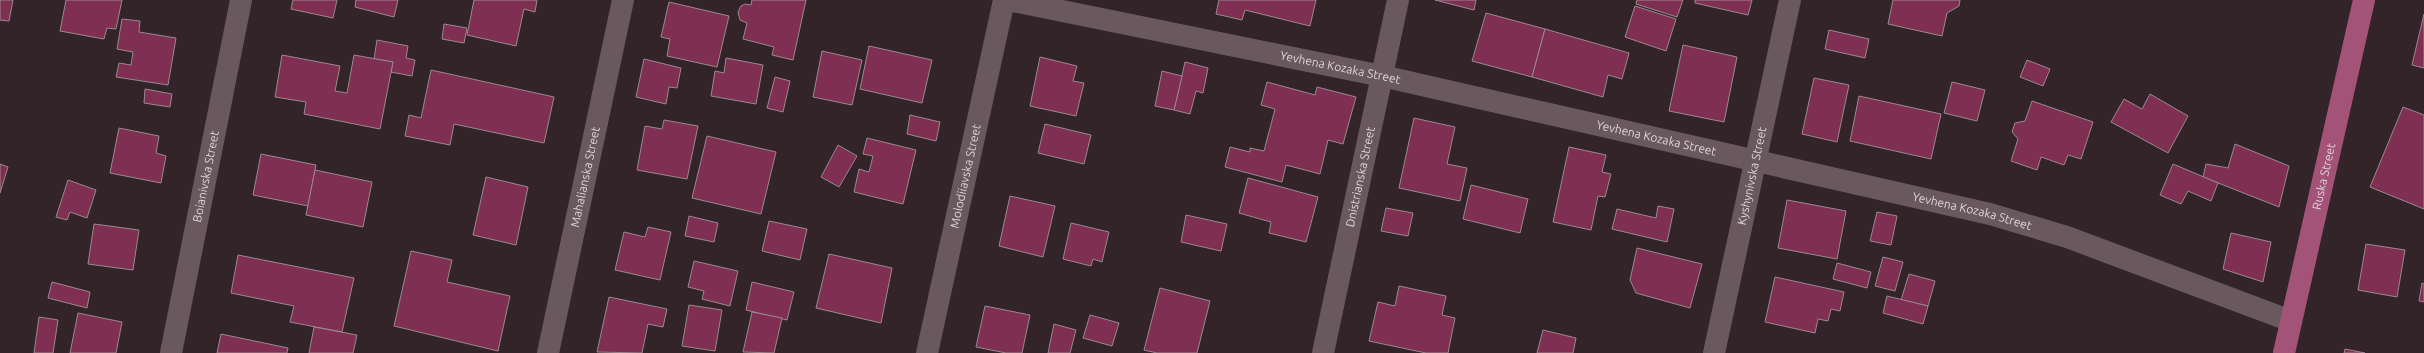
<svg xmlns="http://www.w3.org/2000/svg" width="2424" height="353" font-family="Ubuntu,sans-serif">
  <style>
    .building { fill: #7e2f52; stroke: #9b898f }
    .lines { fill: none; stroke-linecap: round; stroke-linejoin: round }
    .minor { stroke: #69585e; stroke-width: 22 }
    .primary { stroke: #a35377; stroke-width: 22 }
    .labels { text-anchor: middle; stroke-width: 3; stroke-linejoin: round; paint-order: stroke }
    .street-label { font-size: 12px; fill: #dfd5d8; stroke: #322429 }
  </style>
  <rect width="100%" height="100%" fill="#322429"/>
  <g class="building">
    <polygon points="0,0 13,0 9,21 0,20"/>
    <polygon points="66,0 122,0 116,29 107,28 104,39 60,31"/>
    <polygon points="293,0 337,0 333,18 291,9"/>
    <polygon points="356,0 398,0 394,17 355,7"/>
    <polygon points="474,0 537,0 535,12 524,9 516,46 467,35"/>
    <polygon points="752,0 806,0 793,60 772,55 774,47 743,39 747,23 740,20 738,12 741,6 745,4 751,5"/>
    <polygon points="1219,0 1316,0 1310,26 1245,10 1242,20 1216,14"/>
    <polygon points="1435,0 1476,0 1474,10"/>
    <polygon points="1637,0 1683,0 1677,17 1636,4"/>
    <polygon points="1695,0 1752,0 1748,15 1695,3"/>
    <polygon points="1893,0 1960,0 1959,6 1947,13 1942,36 1888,24"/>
    <polygon points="669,2 729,16 717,67 667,56 670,39 661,37"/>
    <polygon points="1635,6 1676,19 1666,51 1625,37"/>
    <polygon points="1486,13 1545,29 1532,77 1472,61"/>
    <polygon points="2424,14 2424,68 2412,65"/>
    <polygon points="122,19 140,21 139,32 176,38 168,85 116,77 119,63 131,65 133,52 117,49"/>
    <polygon points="444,24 467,28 464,43 442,39"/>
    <polygon points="1545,29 1629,53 1622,79 1608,75 1603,97 1532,77"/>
    <polygon points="1829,30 1869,39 1865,58 1825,49"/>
    <polygon points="377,40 408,46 406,58 415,60 412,76 391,72 393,62 374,59"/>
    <polygon points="1683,45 1737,57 1724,122 1669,111"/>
    <polygon points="869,46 932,60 922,103 860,89"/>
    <polygon points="822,51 862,60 852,105 813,97"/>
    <polygon points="282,55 340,66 335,91 347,93 354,55 393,62 380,129 304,114 306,102 275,97"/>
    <polygon points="1040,57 1077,66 1073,81 1084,83 1076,116 1030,106"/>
    <polygon points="726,58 763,65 756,104 711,96 715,71 724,73"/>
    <polygon points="644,59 681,68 677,88 669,87 666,104 636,97"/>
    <polygon points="2027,60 2050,69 2043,86 2020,77"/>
    <polygon points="1185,62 1208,68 1203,93 1196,91 1190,114 1174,110"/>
    <polygon points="431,70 554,97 544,143 454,124 450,145 405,136 409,115 421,118"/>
    <polygon points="1162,71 1182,76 1174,110 1155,106"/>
    <polygon points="775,77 790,81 783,112 767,108"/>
    <polygon points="1814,78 1849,85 1837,142 1802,134"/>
    <polygon points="1267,82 1315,95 1317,87 1356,97 1343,144 1328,140 1320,174 1286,165 1282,182 1225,167 1230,147 1250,152 1250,148 1264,151 1275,109 1261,105"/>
    <polygon points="1952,82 1985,90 1977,121 1944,113"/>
    <polygon points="145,89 172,94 170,107 144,103"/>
    <polygon points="2150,94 2188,116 2168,153 2111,122 2124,99 2142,109"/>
    <polygon points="1859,96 1941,114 1931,159 1850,141"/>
    <polygon points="2032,101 2093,122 2081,159 2068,155 2064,165 2041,157 2037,170 2011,161 2018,139 2012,132 2015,123 2025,121"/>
    <polygon points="2403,107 2424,115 2424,209 2370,187"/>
    <polygon points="910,115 940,122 936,141 907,134"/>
    <polygon points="1414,118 1455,127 1447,164 1467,168 1460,201 1399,188"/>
    <polygon points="664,120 698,126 687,179 637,170 645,126 662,129"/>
    <polygon points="1045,124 1091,135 1084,164 1038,153"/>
    <polygon points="119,128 159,136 156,153 166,156 161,183 110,173"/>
    <polygon points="707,136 776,152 761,214 692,198"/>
    <polygon points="867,138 916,150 903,204 854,192 859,169 869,172 873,156 863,154"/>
    <polygon points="2235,144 2289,166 2279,207 2203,177 2206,164 2228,168"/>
    <polygon points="838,145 857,156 839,187 821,177"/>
    <polygon points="1569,147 1606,155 1602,172 1611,174 1605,197 1598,196 1591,230 1553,222"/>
    <polygon points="261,154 316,165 308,206 253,195"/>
    <polygon points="0,164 8,167 0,193"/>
    <polygon points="2173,164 2218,183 2211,201 2188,191 2181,204 2160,195"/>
    <polygon points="315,170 372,182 363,227 306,215"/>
    <polygon points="486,177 528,187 516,245 473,235"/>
    <polygon points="1248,178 1318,197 1306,242 1269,233 1271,222 1239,213"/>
    <polygon points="68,180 96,190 87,218 70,212 67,220 56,217"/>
    <polygon points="1471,185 1528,199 1520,233 1463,219"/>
    <polygon points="1010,196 1055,206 1043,257 999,246"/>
    <polygon points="1787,200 1846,211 1837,259 1778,248"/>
    <polygon points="1658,206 1674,209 1667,242 1612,229 1617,209 1656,218"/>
    <polygon points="1386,208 1413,213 1408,236 1381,231"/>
    <polygon points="1877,212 1897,216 1891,245 1870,241"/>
    <polygon points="1186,215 1227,224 1221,251 1181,242"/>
    <polygon points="689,216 718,223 714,242 685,236"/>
    <polygon points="769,221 807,229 800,260 762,251"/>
    <polygon points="1071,223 1109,232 1102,262 1093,259 1091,266 1063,259"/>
    <polygon points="94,224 139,230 133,270 88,264"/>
    <polygon points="648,227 671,232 660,280 615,270 624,232 645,237"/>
    <polygon points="2231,233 2271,242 2263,282 2223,269"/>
    <polygon points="2366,244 2405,250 2397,297 2358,290"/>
    <polygon points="1637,248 1702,264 1690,308 1636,293 1630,280"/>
    <polygon points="411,251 452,260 447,282 510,296 498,351 394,326"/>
    <polygon points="829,254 892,268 881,323 816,308"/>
    <polygon points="238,255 354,278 342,332 290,322 294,306 231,293"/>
    <polygon points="1883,257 1903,262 1895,291 1875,286"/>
    <polygon points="694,261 738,271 730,306 702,299 704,291 688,287"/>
    <polygon points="1837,263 1871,272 1867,288 1833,279"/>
    <polygon points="1909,274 1935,281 1928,306 1901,300"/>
    <polygon points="1775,277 1844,292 1840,311 1831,309 1828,321 1818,319 1815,333 1765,322"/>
    <polygon points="52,282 90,292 87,308 48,298"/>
    <polygon points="752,282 794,292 787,320 746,310"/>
    <polygon points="2422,283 2424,284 2424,302 2419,301"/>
    <polygon points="1399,286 1446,296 1442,315 1455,318 1448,353 1426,353 1369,341 1378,302 1395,306"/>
    <polygon points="1160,288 1210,301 1197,353 1157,353 1144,350"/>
    <polygon points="1887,296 1928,306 1923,324 1883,313"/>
    <polygon points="609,297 667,309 663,327 648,324 642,353 597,352"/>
    <polygon points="689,305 722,310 715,351 682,346"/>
    <polygon points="985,306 1030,315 1022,353 1006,353 976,347"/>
    <polygon points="752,312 782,318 774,353 743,352"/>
    <polygon points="78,313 122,322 116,353 70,353"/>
    <polygon points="1090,315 1119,323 1112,346 1083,338"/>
    <polygon points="39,317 58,320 53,353 34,353"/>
    <polygon points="1054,324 1076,330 1070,353 1048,353"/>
    <polygon points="314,327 357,335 353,353 309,353"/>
    <polygon points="1543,330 1576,338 1573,353 1537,353"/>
    <polygon points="221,334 288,348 287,353 217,353"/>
    <polygon points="2345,349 2365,353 2344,353"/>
  </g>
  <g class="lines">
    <g class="minor">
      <path id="s1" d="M1008 0 1382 76 1990 214 2067 237 2291 321"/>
      <path id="s2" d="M171 353 241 0"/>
      <path id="s3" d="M548 353 623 0"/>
      <path id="s4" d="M927 353 1004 0"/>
      <path id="s5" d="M1323 353 1398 0"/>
      <path id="s6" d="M1714 353 1790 0"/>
    </g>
    <path class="primary" id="s7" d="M2284 353 2364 0"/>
  </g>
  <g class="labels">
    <g class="street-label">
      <text dy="4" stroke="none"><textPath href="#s1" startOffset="339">Yevhena Kozaka Street</textPath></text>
      <text dy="4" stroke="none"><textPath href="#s1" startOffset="663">Yevhena Kozaka Street</textPath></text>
      <text dy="4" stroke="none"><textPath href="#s2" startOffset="180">Boianivska Street</textPath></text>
      <text dy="4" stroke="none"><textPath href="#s3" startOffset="180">Mahalianska Street</textPath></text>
      <text dy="4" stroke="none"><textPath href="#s4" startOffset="181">Molodiiavska Street</textPath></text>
      <text dy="4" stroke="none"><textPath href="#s6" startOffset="181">Kyshynivska Street</textPath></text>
      <text dy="4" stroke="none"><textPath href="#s7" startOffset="181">Ruska Street</textPath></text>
      <text dy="4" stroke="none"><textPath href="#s5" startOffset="180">Dnistrianska Street</textPath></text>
      <text dy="4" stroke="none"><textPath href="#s1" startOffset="987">Yevhena Kozaka Street</textPath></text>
    </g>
  </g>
</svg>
